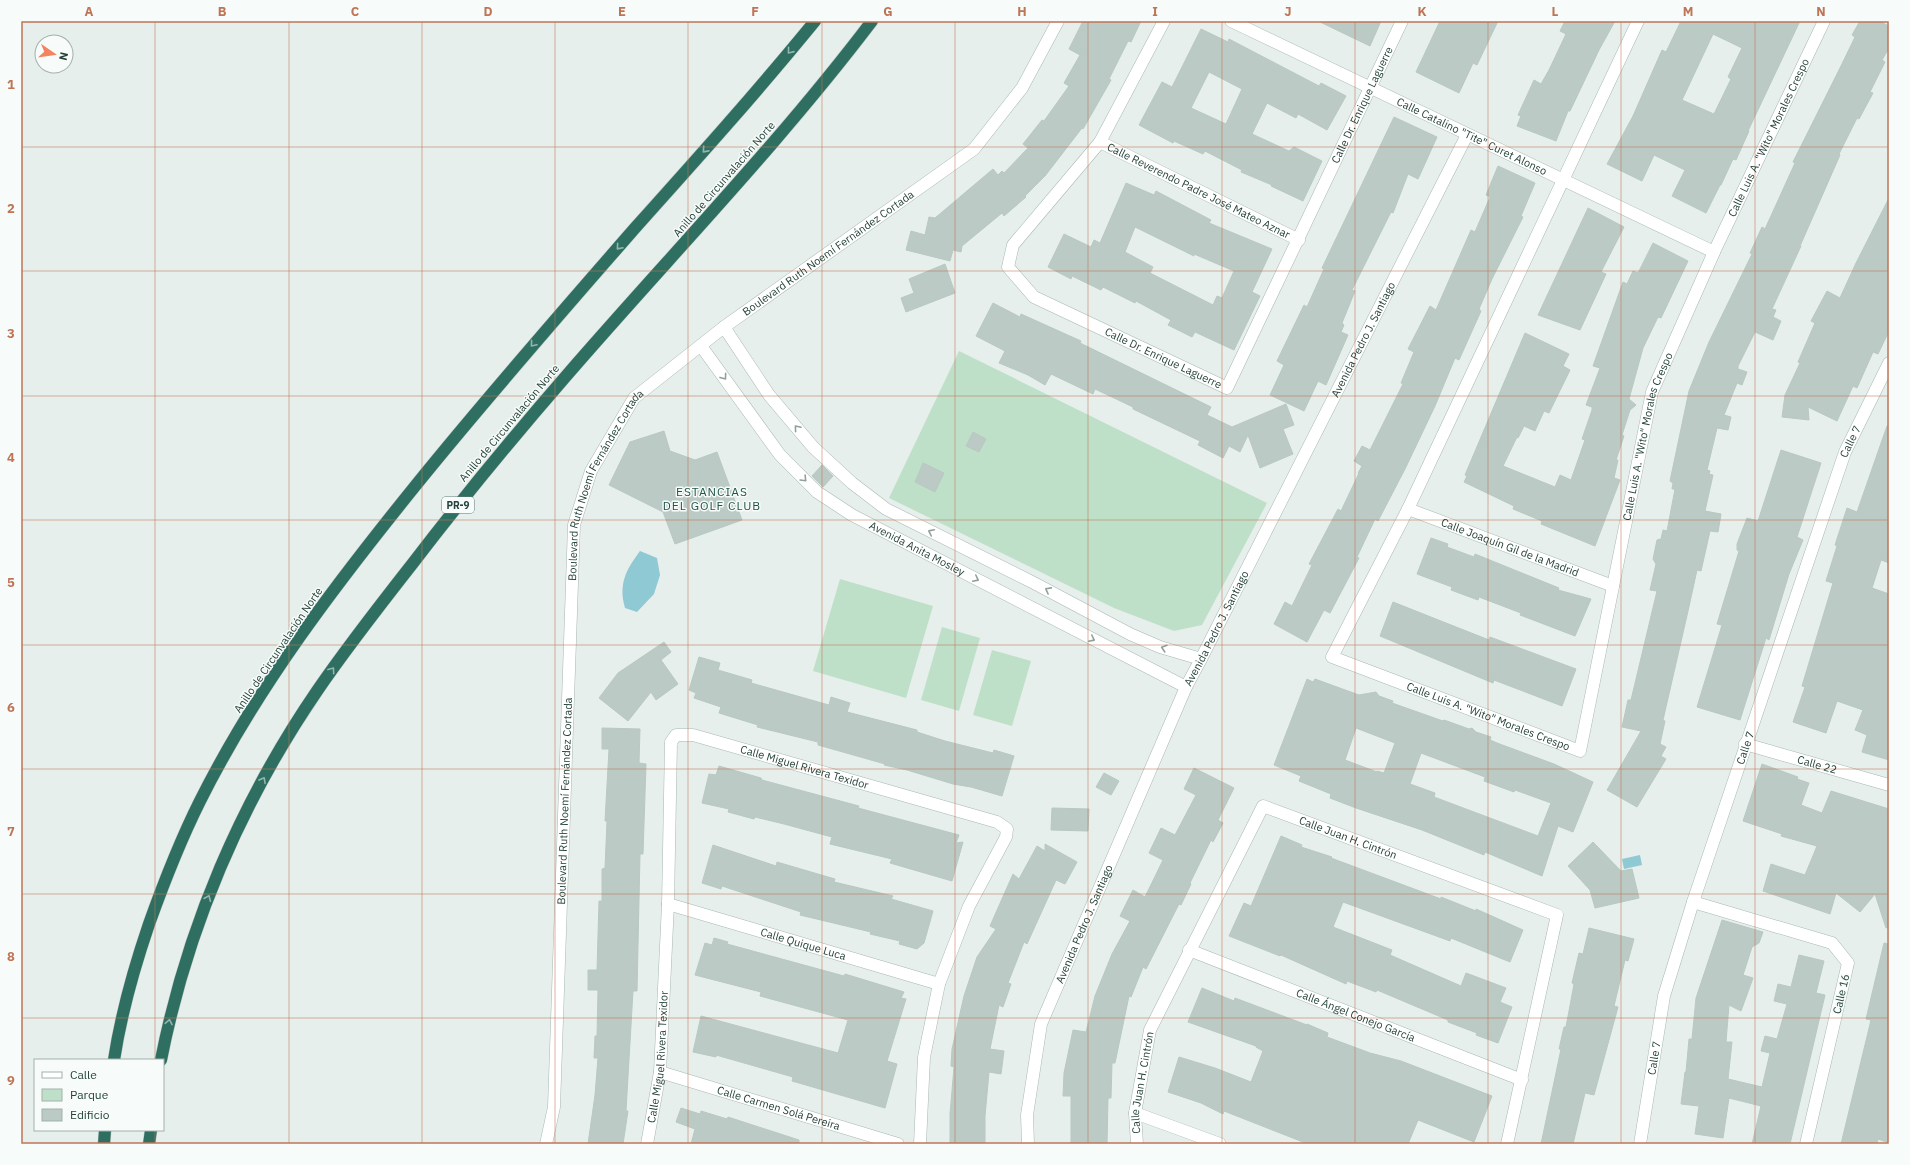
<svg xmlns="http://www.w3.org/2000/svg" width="1910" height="1165" font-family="'IBM Plex Sans',sans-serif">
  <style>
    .green { fill: #bfe0c8 }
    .water { fill: #8ec9d4 }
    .building { fill: #bbcac4; stroke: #b8c9c2; fill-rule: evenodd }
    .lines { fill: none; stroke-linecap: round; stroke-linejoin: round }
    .minor-casing { stroke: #a8b8b2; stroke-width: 13 }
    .tertiary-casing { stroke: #a8b8b2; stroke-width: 13 }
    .motorway-casing { stroke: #c2cac8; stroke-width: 13 }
    .minor { stroke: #fff; stroke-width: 12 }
    .tertiary { stroke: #fff; stroke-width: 12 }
    .motorway { stroke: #2f6f62; stroke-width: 12 }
    .oneway { stroke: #93b5ae }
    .oneway2 { stroke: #92a09c }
    .grid { fill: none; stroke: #c07456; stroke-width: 1; stroke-opacity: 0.55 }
    .labels { text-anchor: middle; stroke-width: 3; stroke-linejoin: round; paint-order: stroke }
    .shield { fill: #f7fbf9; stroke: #637a73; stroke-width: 1 }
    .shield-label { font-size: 10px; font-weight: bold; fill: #24423a }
    .street-label { font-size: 11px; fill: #24423a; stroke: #f7fbf9 }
    .neighbourhood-label { font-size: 12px; letter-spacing: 1px; fill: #1f5548; stroke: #f7fbf9 }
    .neatline { fill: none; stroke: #c07456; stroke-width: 1.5 }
    .grid-label { font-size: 13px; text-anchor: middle; font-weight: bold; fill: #c07456 }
  </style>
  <rect width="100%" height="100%" fill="#e6efeb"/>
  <g class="green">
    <polygon points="959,351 1267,503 1202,625 1174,631 1114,608 889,498"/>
    <polygon points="840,579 933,606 906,698 813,671"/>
    <polygon points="942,627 980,638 959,711 921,700"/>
    <polygon points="992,650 1031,661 1012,726 973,715"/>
  </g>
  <g class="water">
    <path d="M640 551 657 558 660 575 654 594 637 612 625 608C618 584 626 570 640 551Z"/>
    <polygon points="1640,855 1642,865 1624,869 1622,859"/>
  </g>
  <g class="building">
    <polygon points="1083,21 1141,21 1131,42 1128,41 1109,79 1111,80 1083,129 1082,128 1045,176 1025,196 1026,197 1004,216 1002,213 962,246 961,252 953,250 950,261 906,250 911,231 925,235 929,217 935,218 993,169 998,175 1002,171 1004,173 1028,148 1023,144 1042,120 1044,121 1069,86 1064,83 1080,55 1069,49"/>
    <polygon points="1318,21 1381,21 1370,46"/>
    <polygon points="1440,21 1498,21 1477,65 1473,63 1459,93 1416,72"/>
    <polygon points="1565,21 1615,21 1599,50 1570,111 1568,111 1556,141 1517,126 1521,116 1518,115 1534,80 1541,84 1549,70 1566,34 1560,31"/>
    <path d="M1681 21H1800L1748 131H1749L1736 160 1733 159 1721 185H1720L1706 213 1672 196 1685 170 1654 155 1642 181 1607 164 1633 116 1662 50 1666 52ZM1713 34 1742 48 1728 77 1731 79 1714 114 1682 100Z"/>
    <polygon points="1860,21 1879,21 1889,26 1889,48 1882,60 1885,62 1870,92 1873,93 1859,119 1857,118 1839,154 1840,155 1800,246 1801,246 1772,309 1776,310 1773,317 1781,321 1773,340 1755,332 1738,366 1738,369 1747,372 1742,385 1737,383 1724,415 1731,417 1728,430 1717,428 1707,470 1710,471 1709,474 1713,475 1705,511 1721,514 1718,532 1710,531 1701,571 1697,570 1688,611 1663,720 1665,721 1660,744 1666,747 1661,756 1666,759 1637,807 1607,790 1641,731 1622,727 1628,700 1631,700 1657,591 1650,590 1656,564 1653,559 1657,540 1661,539 1663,530 1667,531 1675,489 1672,489 1673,483 1670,481 1689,391 1709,342 1752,254 1750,253 1762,227 1765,229 1795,163 1793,162 1839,70 1855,37 1852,35"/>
    <path d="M1201 29 1228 42 1229 39 1319 86 1321 83 1346 96 1327 130 1298 114 1296 118 1267 103 1252 134 1289 151 1294 147 1322 161 1303 201 1271 186 1272 185 1241 172 1242 170 1205 151 1203 154 1174 141 1173 143 1139 125 1162 82 1172 87ZM1209 72 1242 89 1226 124 1191 108Z"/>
    <polygon points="1394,117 1437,137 1418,179 1408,174 1393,213 1391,212 1352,290 1355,291 1342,323 1344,325 1341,332 1348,335 1326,385 1318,381 1304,411 1270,395 1284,365 1277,361 1304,305 1307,307 1324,269 1322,268"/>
    <polygon points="1498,166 1535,183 1521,216 1523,217 1492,279 1479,309 1481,311 1459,360 1455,358 1435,406 1405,469 1378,521 1375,519 1357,557 1359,558 1330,613 1324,610 1307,642 1274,624 1285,602 1292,606 1312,565 1309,564 1338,509 1341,511 1359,473 1358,473 1362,466 1354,461 1362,446 1370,450 1403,384 1401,383 1414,352 1408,349 1430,306 1436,310 1471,230 1475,232 1490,197 1486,195"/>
    <path d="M1126 183 1154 195 1156 191 1211 220 1209 223 1272 249 1252 292 1260 296 1234 350 1195 332 1192 337 1168 325 1171 320 1136 301 1135 303 1103 287 1101 290 1072 276 1071 279 1048 267 1064 234 1091 247 1094 240 1100 243ZM1135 227 1194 256V254L1234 271 1222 298 1217 296 1213 305 1150 273 1153 267 1125 252Z"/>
    <polygon points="1889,198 1889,331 1878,354 1873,352 1857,388 1853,386 1837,421 1808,407 1809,420 1782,417 1785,395 1800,363 1798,362 1815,323 1811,321 1827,291 1840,298 1856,263"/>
    <polygon points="1588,208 1624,227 1601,272 1606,274 1580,330 1538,315"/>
    <polygon points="1653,243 1688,261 1661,318 1658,317 1643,348 1629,399 1636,405 1630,410 1622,435 1624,436 1616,460 1618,460 1614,478 1620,480 1595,546 1541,524 1542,521 1513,509 1514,506 1464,482 1467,476 1465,475 1525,333 1569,354 1563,366 1570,370 1549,413 1544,411 1535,431 1524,426 1518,438 1517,437 1503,466 1555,487 1560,475 1571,480 1585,440 1582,439 1592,410 1592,407 1586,405 1600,368 1593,366 1623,282 1627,284 1633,271 1638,273"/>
    <polygon points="945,264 955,293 906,312 901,298 914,293 909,279"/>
    <polygon points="993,303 1020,317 1021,314 1081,341 1080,343 1211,407 1207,415 1232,427 1286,404 1294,425 1283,429 1293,454 1260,468 1248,435 1240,452 1229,446 1223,458 1198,445 1200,441 1133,409 1133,407 1095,389 1093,394 1051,374 1045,385 1028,375 999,363 1005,351 976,336"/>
    <polygon points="1887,426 1889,426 1889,563 1881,560 1872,588 1889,594 1889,760 1862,752 1867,735 1855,730 1863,710 1837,701 1826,733 1793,722 1805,687 1802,686 1833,583 1826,581 1837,546 1835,545 1847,508 1857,512"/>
    <polygon points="664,431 670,451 695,460 717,452 742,520 675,544 663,512 609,485 630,442"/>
    <polygon points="973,432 986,439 979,452 966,446"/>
    <polygon points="1781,450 1821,463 1797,537 1803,540 1789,574 1769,640 1766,638 1740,720 1697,707 1722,625 1717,624 1739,551 1737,550 1737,544 1747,518 1758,521"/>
    <polygon points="923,463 944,473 935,492 915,482"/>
    <polygon points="822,465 833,476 823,487 812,476"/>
    <polygon points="1431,538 1448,544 1447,547 1474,557 1475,554 1559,588 1558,590 1591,599 1575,636 1520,615 1521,613 1479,597 1478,600 1451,590 1452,587 1417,574"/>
    <polygon points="1393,602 1489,640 1490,637 1576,669 1562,706 1494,680 1493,683 1380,636"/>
    <polygon points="664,642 671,652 661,660 678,684 656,700 651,692 628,721 599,698 618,673"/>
    <polygon points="699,657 720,663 718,670 752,680 751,683 829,705 831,697 850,703 847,712 917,730 917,732 945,741 993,753 994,750 1014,756 1002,796 971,787 953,784 907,770 884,765 885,764 818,745 818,742 757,727 758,725 719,713 721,707 694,698 696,693 689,690"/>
    <path d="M1307 679 1313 682 1315 679 1359 695 1376 692 1379 696 1393 701 1392 703 1443 721 1444 720 1469 729 1472 728 1476 732 1491 737 1490 740 1497 743 1554 764 1593 782 1573 832 1558 826 1542 876 1485 852 1484 855 1422 830 1356 808 1330 798 1331 794 1299 781 1301 776 1274 765ZM1356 728 1395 743 1384 773 1377 771V772L1345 760ZM1421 753 1485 777 1484 781 1514 792 1515 790 1551 803 1538 836 1434 797 1435 793 1410 784Z"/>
    <polygon points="602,728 640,729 639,763 646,764 643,854 640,854 637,991 633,991 626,1111 628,1111 623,1144 588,1144 595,1095 598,1058 594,1058 595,1036 597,1036 598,990 588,990 588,970 597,970 599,901 602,901 602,869 605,868 607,821 605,821 609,749 602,749"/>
    <polygon points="1762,764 1798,777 1797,779 1809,783 1801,805 1822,813 1831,791 1889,809 1889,927 1886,928 1875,894 1860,912 1836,893 1830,914 1763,891 1771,864 1805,875 1817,846 1781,836 1782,834 1743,821"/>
    <polygon points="719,766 761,778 762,780 859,806 858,808 959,835 956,843 963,842 952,881 890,863 892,859 830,844 832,837 784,824 755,817 754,819 728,812 729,809 702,803 709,774 716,775"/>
    <polygon points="1194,768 1234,788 1218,820 1223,823 1213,842 1211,840 1190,883 1191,884 1181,905 1179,904 1146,969 1143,967 1131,997 1129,996 1115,1063 1112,1063 1111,1098 1108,1098 1107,1144 1071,1144 1071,1096 1063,1096 1064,1073 1073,1030 1086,1032 1095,996 1112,954 1130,921 1120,916 1133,890 1145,897 1163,860 1149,853 1161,828 1175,835 1196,795 1184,789"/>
    <polygon points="1104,773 1119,781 1111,795 1096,787"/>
    <polygon points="1052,808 1089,809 1088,831 1051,830"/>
    <polygon points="1281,836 1302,845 1301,847 1332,857 1331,858 1441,899 1441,897 1476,911 1476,909 1523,930 1510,962 1451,938 1450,941 1343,902 1333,927 1392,950 1390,955 1461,986 1466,973 1506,988 1500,1002 1512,1007 1498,1043 1476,1035 1477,1033 1448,1022 1448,1020 1377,990 1376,992 1347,981 1346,984 1281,955 1280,956 1229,936 1244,903 1251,906"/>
    <polygon points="1593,842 1621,871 1632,869 1639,898 1595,908 1590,890 1568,866"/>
    <polygon points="1045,844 1077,862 1065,884 1056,880 1027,944 1024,942 1008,983 1011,984 1003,1007 999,1005 990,1049 1004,1051 1001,1074 989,1072 985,1116 985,1143 950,1143 950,1114 954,1067 951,1066 952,1049 964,996 977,957 996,929 990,926 1013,874 1019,879 1037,846 1045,851"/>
    <polygon points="713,845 776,866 777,862 835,879 834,882 893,896 891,899 933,911 924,943 917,949 899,944 900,941 870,934 871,932 800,915 801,912 722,886 721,889 702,883"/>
    <polygon points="1722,920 1763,932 1759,943 1752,947 1743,975 1753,978 1741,1011 1729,1005 1726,1042 1732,1042 1728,1079 1762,1087 1770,1053 1761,1051 1765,1036 1777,1039 1787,1004 1774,1001 1778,984 1791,987 1799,955 1824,961 1816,993 1825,995 1790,1144 1752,1144 1761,1106 1729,1098 1723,1138 1695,1134 1699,1106 1681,1104 1685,1072 1686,1072 1689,1039 1692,1039 1696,998"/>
    <polygon points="1589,928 1634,939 1628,961 1625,960 1614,1006 1618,1007 1594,1095 1585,1093 1573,1144 1541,1144 1561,1049 1559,1049 1564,1027 1566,1027 1574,984 1572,983 1579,953 1583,954"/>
    <polygon points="714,938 728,942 727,944 844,976 845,974 904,992 901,998 906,999 887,1061 897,1064 885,1108 792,1081 793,1077 716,1055 716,1057 693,1052 701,1016 838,1053 848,1020 760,996 761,992 695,975 705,943 712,945"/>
    <polygon points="1884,943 1889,944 1889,1143 1878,1139 1877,1144 1841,1144 1871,1020 1866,1019"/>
    <polygon points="1202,988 1234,1001 1235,998 1307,1025 1307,1024 1328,1033 1327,1037 1370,1053 1401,1061 1492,1096 1474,1142 1418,1120 1408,1144 1308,1144 1224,1111 1223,1114 1201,1103 1168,1092 1179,1057 1215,1068 1251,1082 1263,1051 1256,1047 1256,1046 1188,1022"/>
    <polygon points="681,1108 700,1114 701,1111 727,1119 728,1117 799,1140 799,1144 691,1144 695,1129 676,1122"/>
  </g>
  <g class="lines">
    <g class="minor-casing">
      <g id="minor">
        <path id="s1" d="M1164 21 1100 142 1013 245 1008 267 1034 297 1227 388 1402 21"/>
        <path id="s2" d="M1231 21 1714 252"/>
        <path id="s3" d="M1638 21 1408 509 1332 657 1580 751 1652 392 1714 252 1824 21"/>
        <path id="s4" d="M1100 142 1299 240"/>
        <polyline points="724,327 769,395 813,447 852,483 886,509 1034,583 1130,634 1160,647 1201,659"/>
        <path id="s5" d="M701 346 780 455 817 492 852 515 1186 687"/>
        <path id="s6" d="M1408 509 1613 586"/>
        <path id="s7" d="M1745 744 1889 785"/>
        <polyline points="1693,902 1832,943 1848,963 1806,1144"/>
        <path id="s8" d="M668 904 939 984"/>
        <path id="s9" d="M1189 950 1522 1080"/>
        <path id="s10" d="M660 1072 898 1144"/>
        <polyline points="1135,1113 1220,1144"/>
        <path id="s11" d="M647 1144 660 1072 668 904 671 742 676 735H693L997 822 1007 829 1006 837 969 906 939 984 924 1057 920 1144"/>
        <path id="s12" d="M1028 1144 1027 1115 1041 1024 1186 687 1201 659 1467 135"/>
        <path id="s13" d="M1137 1144 1135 1113 1150 1030 1263 806 1557 915 1507 1144"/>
        <path id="s14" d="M1640 1144 1664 996 1693 902 1845 452 1889 363"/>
      </g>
    </g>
    <g class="tertiary-casing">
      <g id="tertiary">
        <path id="s15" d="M546 1144 554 1107 574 525 591 471 634 398 724 327 974 149 1022 88 1058 21"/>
      </g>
    </g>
    <g class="motorway-casing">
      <g id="motorway">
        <path d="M114 1060C121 1014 134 968 149 924 164 882 180 841 200 801 257 687 336 584 416 485 487 397 561 313 635 228 696 160 757 92 815 21"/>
        <path d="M161 1060C187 928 241 802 317 691 347 647 380 605 413 563 462 499 514 436 567 375 669 257 778 145 872 21"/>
        <polyline points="104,1144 105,1130"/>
        <polyline points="149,1144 151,1130"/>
      </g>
    </g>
    <use href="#minor" class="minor"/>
    <use href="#tertiary" class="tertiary"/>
    <use href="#motorway" class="motorway"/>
  </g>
  <defs><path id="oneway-chevron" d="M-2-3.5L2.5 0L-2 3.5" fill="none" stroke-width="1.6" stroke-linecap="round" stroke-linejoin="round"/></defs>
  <g class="oneway">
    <use href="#oneway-chevron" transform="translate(790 51) rotate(129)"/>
    <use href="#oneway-chevron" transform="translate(705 150) rotate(132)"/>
    <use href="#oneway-chevron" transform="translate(619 247) rotate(131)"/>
    <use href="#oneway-chevron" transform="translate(533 344) rotate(130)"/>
    <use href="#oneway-chevron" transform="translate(332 670) rotate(-54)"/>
    <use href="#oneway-chevron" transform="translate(263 780) rotate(-61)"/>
    <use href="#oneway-chevron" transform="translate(208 898) rotate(-67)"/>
    <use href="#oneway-chevron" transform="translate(169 1022) rotate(-79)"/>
  </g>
  <g class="oneway2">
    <use href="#oneway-chevron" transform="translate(724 377) rotate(54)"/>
    <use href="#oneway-chevron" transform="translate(797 428) rotate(-130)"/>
    <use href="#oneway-chevron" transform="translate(804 479) rotate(46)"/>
    <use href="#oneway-chevron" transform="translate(931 532) rotate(-154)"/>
    <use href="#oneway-chevron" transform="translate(976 579) rotate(27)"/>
    <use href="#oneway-chevron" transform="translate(1048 590) rotate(-152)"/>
    <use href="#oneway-chevron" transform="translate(1092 639) rotate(27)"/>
    <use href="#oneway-chevron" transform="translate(1164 648) rotate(-162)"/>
  </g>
  <path class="grid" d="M155 21V1060M289 21V1144M422 21V1144M555 21V1144M688 21V1144M822 21V1144M955 21V1144M1088 21V1144M1222 21V1144M1355 21V1144M1488 21V1144M1621 21V1144M1755 21V1144M21 147H1889M21 271H1889M21 396H1889M21 520H1889M21 645H1889M21 769H1889M21 894H1889M21 1018H1889M155 1130V1144"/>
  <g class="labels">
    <rect class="shield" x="442" y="497" width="32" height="16" rx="3"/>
    <g class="shield-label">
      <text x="458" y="509">PR-9</text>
    </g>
    <g class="street-label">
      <text dy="4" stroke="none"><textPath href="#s1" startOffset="861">Calle Dr. Enrique Laguerre</textPath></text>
      <text dy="4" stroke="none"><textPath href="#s2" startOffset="267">Calle Catalino "Tite" Curet Alonso</textPath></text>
      <text dy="4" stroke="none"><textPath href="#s3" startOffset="1617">Calle Luis A. "Wito" Morales Crespo</textPath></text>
      <text transform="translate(724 179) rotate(-49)" y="4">Anillo de Circunvalación Norte</text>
      <text dy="4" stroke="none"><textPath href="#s4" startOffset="110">Calle Reverendo Padre José Mateo Aznar</textPath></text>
      <text dy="4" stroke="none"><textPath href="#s15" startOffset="1004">Boulevard Ruth Noemí Fernández Cortada</textPath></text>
      <text dy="4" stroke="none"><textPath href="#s12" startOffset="878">Avenida Pedro J. Santiago</textPath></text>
      <text dy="4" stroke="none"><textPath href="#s1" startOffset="477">Calle Dr. Enrique Laguerre</textPath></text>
      <text transform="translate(509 423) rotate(-50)" y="4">Anillo de Circunvalación Norte</text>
      <text dy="4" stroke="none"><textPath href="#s3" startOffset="1293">Calle Luis A. "Wito" Morales Crespo</textPath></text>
      <text dy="4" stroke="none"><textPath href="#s14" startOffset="735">Calle 7</textPath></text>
      <text dy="4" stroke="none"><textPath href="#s15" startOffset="668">Boulevard Ruth Noemí Fernández Cortada</textPath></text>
      <text dy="4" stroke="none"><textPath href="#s6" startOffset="109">Calle Joaquín Gil de la Madrid</textPath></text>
      <text dy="4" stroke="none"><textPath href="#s5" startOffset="302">Avenida Anita Mosley</textPath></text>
      <text dy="4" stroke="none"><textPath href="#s12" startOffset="554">Avenida Pedro J. Santiago</textPath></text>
      <text transform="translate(278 650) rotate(-56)" y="4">Anillo de Circunvalación Norte</text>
      <text dy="4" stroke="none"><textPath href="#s3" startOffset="873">Calle Luis A. "Wito" Morales Crespo</textPath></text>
      <text dy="4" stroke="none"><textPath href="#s14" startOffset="411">Calle 7</textPath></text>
      <text dy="4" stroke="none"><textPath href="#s7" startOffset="75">Calle 22</textPath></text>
      <text dy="4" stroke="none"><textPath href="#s11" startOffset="545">Calle Miguel Rivera Texidor</textPath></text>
      <text dy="4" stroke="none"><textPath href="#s15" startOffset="344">Boulevard Ruth Noemí Fernández Cortada</textPath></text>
      <text dy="4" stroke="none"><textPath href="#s13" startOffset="457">Calle Juan H. Cintrón</textPath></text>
      <text dy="4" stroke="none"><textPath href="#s12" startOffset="230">Avenida Pedro J. Santiago</textPath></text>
      <text dy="4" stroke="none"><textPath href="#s8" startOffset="141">Calle Quique Luca</textPath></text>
      <text transform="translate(1841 994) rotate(-77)" y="4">Calle 16</text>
      <text dy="4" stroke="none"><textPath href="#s9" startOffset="179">Calle Ángel Conejo García</textPath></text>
      <text dy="4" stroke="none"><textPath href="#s11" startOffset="88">Calle Miguel Rivera Texidor</textPath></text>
      <text dy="4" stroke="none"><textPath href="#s14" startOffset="87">Calle 7</textPath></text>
      <text dy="4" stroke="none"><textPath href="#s13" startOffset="62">Calle Juan H. Cintrón</textPath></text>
      <text dy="4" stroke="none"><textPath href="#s10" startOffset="124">Calle Carmen Solá Pereira</textPath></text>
    </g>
    <g class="neighbourhood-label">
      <text x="712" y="496">ESTANCIAS<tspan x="712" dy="14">DEL GOLF CLUB</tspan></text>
    </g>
  </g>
  <rect width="1910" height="1165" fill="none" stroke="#f7fbf9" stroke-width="44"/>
  <rect x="34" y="1059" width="130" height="72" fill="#f7fbf9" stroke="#a3b1ad"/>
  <rect x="42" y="1072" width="20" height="6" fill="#ffffff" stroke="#a3b1ad"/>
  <text x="70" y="1079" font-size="12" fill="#24423a">Calle</text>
  <rect x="42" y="1089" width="20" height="12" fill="#bfe0c8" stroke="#a3b1ad"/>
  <text x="70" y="1099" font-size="12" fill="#24423a">Parque</text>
  <rect x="42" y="1109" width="20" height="12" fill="#bbcac4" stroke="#a3b1ad"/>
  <text x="70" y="1119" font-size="12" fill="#24423a">Edificio</text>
  <g transform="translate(54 54) rotate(103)"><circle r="19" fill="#f7fbf9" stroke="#a3b1ad"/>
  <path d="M0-3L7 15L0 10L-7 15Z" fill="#f4845f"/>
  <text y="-6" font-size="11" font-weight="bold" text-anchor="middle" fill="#24423a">N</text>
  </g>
  <rect x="22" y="22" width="1866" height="1121" class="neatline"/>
  <g class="grid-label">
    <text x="89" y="16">A</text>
    <text x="222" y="16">B</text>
    <text x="355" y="16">C</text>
    <text x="488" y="16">D</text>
    <text x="622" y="16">E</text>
    <text x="755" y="16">F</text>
    <text x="888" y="16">G</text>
    <text x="1022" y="16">H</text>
    <text x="1155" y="16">I</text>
    <text x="1288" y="16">J</text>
    <text x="1422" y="16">K</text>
    <text x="1555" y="16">L</text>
    <text x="1688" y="16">M</text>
    <text x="1821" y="16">N</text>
    <text x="11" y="89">1</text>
    <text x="11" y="213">2</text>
    <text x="11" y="338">3</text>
    <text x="11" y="462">4</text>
    <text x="11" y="587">5</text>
    <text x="11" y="712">6</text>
    <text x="11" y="836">7</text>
    <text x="11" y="961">8</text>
    <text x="11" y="1085">9</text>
  </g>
</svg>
